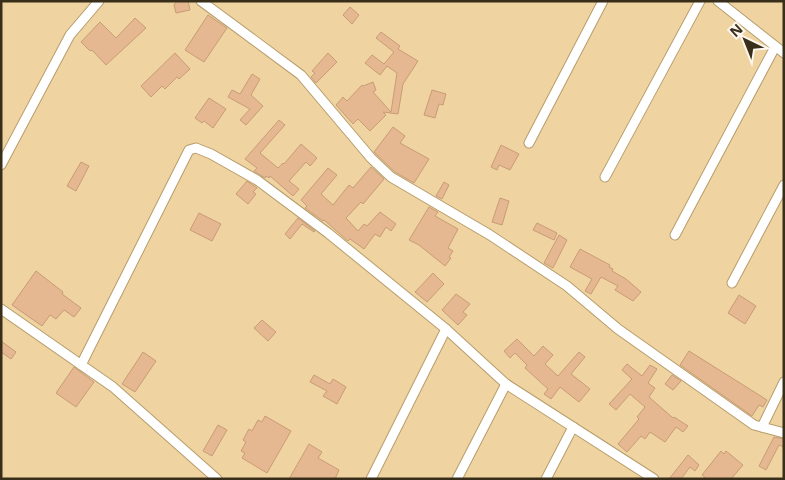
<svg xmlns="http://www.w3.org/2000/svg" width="785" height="480" font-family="'Open Sans',sans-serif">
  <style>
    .building { fill: #e5b891; stroke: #c89c76 }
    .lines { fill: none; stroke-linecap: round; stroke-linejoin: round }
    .minor-casing { stroke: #b79d6b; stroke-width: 11 }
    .minor { stroke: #fff; stroke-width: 9 }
  </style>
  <rect width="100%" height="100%" fill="#efd3a0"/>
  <g class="building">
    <polygon points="177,1 188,1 190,10 176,13 174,5"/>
    <polygon points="350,7 359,15 352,24 343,15"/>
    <polygon points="208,15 227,28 204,62 185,50"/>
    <polygon points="135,18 146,28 106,65 92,50 90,51 81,42 100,22 116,38"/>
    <polygon points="381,32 400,46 398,49 418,61 403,84 398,114 383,112 386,115 370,131 358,119 353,124 336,105 343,97 347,101 362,85 363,86 373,82 376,90 373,92 391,112 397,73 387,66 380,75 365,63 372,55 384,64 394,52 376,38"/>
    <polygon points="175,53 190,69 179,79 177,77 165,89 162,86 151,97 141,86"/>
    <polygon points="328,53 337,62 316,83 311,77 315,73 312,71"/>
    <polygon points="252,74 260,79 251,95 263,106 246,125 240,120 250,109 228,97 232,90 240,94"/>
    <polygon points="432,90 446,94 443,105 439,104 435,118 424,115"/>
    <polygon points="209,98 226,109 213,128 204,121 202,123 195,118"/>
    <polygon points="279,120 285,125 260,153 278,168 283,163 284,164 301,144 317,158 310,166 306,162 289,181 299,189 293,196 270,176 269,178 266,176 265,178 254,171 257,168 245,159"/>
    <polygon points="393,127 405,136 400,143 429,159 414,183 395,172 374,152"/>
    <polygon points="501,145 519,154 510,170 499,165 497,170 491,167"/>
    <polygon points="81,162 89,166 76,191 67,186"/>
    <polygon points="371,167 384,179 363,204 361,202 346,218 358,231 364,224 367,226 380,212 396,224 391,231 386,227 380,237 375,234 364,249 350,239 348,241 324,220 323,221 305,208 307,206 301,200 328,168 337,175 321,194 333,205 349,185 353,188"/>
    <polygon points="247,181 257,188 253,192 256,194 248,204 236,194"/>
    <polygon points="444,182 449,185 442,199 436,196"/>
    <polygon points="500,198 509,201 502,225 492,222"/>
    <polygon points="429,207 438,212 435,216 458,229 448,248 453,251 449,257 451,258 445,266 419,245 409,240"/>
    <polygon points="199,213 221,224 212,241 190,230"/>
    <polygon points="298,218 315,231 314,232 302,224 290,239 285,234"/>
    <polygon points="537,223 557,233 554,240 533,230"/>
    <polygon points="559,235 567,240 553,268 544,263"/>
    <polygon points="580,249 610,265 609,267 613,269 612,271 626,279 641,292 633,301 615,290 618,286 601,277 591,294 585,291 592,279 570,267"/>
    <polygon points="36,271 63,292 62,294 81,308 74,317 64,310 56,319 50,315 42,326 12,305"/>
    <polygon points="433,273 444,284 427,302 415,292"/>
    <polygon points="456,294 470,304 463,312 467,315 458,325 442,310"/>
    <polygon points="739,295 756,306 745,324 728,313"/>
    <polygon points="262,320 276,332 268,341 254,328"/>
    <polygon points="517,339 534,356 543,346 553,355 545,364 558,376 579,352 585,357 571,374 590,389 579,402 560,387 551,399 544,394 548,389 525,368 527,365 515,353 510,358 504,351"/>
    <polygon points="1,341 16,352 11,359 1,352"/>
    <polygon points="689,351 767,400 763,407 759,405 752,416 680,365"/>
    <polygon points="143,352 156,361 135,392 122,384"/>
    <polygon points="627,364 642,376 650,365 657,369 648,383 655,388 649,397 673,418 674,417 688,426 683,432 676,427 665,442 650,432 645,439 641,436 627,452 618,444 639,419 637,417 645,407 630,394 616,410 609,404 632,379 622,370"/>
    <polygon points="74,367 94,382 76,407 56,393"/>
    <polygon points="314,375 330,384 333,379 346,387 337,404 323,396 327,391 310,382"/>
    <polygon points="672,375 681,381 673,390 665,384"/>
    <polygon points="265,416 291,431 267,473 242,458 245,453 241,451 246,442 243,440 249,429 252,431 258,420 262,422"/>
    <polygon points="218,425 227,430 212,456 203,451"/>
    <polygon points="774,437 784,439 784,447 779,445 766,470 759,466"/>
    <polygon points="309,444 322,452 318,458 339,470 335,479 289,479"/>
    <polygon points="721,451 724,454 726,451 743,465 731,479 707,479 702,475"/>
    <polygon points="688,455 699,465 695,471 690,467 681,479 669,479"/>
  </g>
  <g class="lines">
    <g class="minor-casing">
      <g id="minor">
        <polyline points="201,1 301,75 371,158 391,177 490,235 567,286 618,329 754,425 784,433"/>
        <polyline points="718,1 784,53"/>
        <polyline points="529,143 603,1"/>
        <polyline points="1,165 70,35 99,1"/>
        <polyline points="605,177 700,1"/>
        <polyline points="675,235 775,47"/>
        <polyline points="732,283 784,185"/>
        <polyline points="1,309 113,387 217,479"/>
        <polyline points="81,365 189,150 196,148 211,154 257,180 328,233 446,329 506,384 654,479"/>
        <polyline points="762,427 784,382"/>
        <polyline points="371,479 446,329"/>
        <polyline points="457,479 506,384"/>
        <polyline points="546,479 573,427"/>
      </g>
    </g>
    <use href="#minor" class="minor"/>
  </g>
  <rect width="785" height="480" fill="none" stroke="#392e1a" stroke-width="5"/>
  <g transform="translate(745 40) rotate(317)" stroke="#fdf7ed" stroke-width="4" paint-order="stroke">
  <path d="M0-4L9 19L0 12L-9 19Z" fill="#392e1a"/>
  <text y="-8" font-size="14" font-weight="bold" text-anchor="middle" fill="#392e1a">N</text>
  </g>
</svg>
